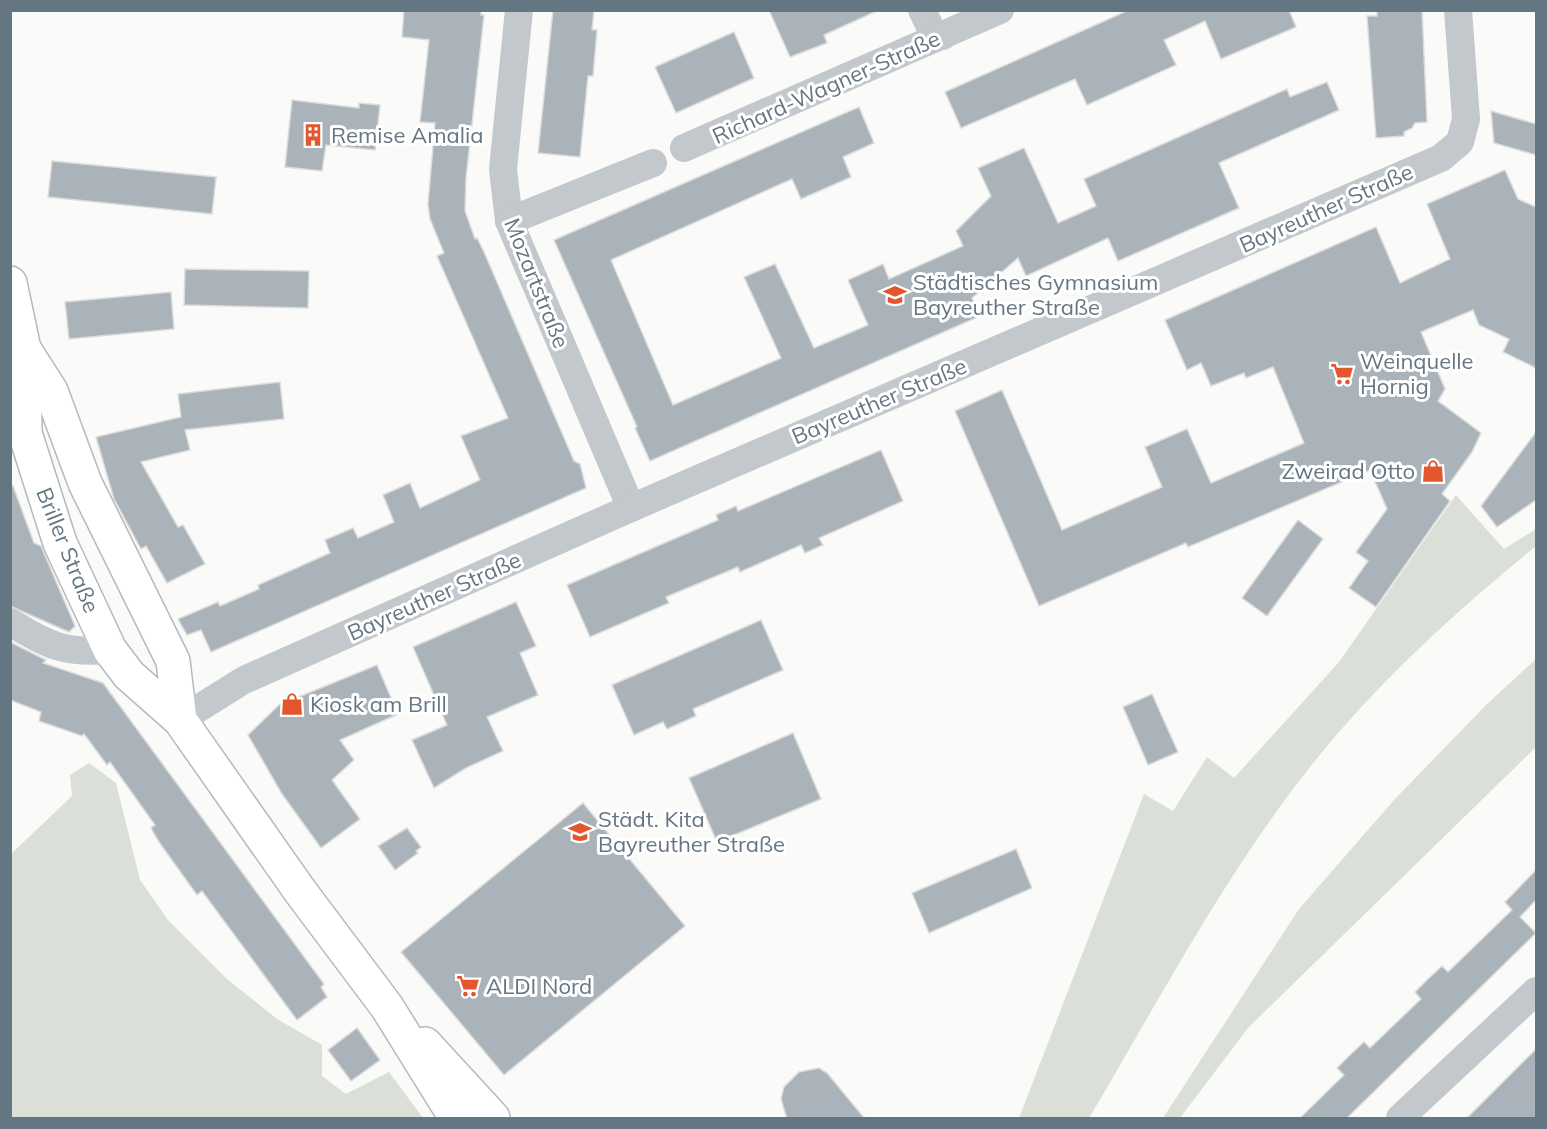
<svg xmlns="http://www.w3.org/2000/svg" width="1547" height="1129" font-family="Mulish,sans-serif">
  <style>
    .green { fill: #dadfd7 }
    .building { fill: #aab3b9; stroke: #dcdcda; stroke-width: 1.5 }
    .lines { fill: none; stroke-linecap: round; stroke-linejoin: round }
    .secondary-casing { stroke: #b3babf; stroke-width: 36 }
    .street { stroke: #c3c8cc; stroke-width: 28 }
    .secondary { stroke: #fff; stroke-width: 33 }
    .labels { text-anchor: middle; stroke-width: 6; stroke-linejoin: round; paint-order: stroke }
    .street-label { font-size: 22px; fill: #657683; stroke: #fff }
    .poi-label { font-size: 22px; fill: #657683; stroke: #fff; text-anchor: start }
  </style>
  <rect width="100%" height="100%" fill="#fafaf8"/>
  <g class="green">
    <path d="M1456 495 1504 549 1536 529V546C1466 603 1398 664 1338 733 1238 849 1167 987 1089 1118H1019L1144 794 1173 811 1207 757 1234 778 1339 662Z"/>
    <polygon points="1536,659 1536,747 1248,1028 1180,1118 1163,1118 1299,909 1395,799 1487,704"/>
    <polygon points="89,763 116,783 140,880 168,920 227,979 277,1019 322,1045 322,1076 346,1094 389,1072 423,1118 11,1118 11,854 72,796 70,775"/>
  </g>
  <g class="building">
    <polygon points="404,10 481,10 481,15 484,15 466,178 465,211 475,239 477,238 484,252 574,461 580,464 586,488 211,652 201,630 187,635 178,619 218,602 220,606 259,589 258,585 330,553 325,540 353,528 358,538 394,522 383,495 410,483 420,508 480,480 461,436 508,418 437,256 444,253 430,219 428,204 435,123 420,122 429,40 402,37"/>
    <polygon points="553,10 594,10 592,30 597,30 593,76 588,76 580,157 538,153"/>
    <polygon points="769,10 879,10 824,35 827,43 790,57"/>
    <polygon points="1129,10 1289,10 1296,27 1221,59 1205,21 1164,40 1176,65 1087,105 1075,79 961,128 945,92"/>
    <polygon points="1377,10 1422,10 1427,122 1415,123 1412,128 1404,132 1404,136 1376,138 1367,16 1377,16"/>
    <polygon points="734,32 754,78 676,113 655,67"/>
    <polygon points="1327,82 1339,110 1219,163 1239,208 1118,261 1108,238 1026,276 1018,258 972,298 980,316 650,461 635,428 637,427 554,240 859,107 874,143 843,157 851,177 801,199 792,179 611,260 673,405 781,358 744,277 775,264 814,348 868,325 848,280 883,264 889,279 963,246 956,231 991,196 978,168 1024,148 1058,223 1096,206 1084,179 1287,89 1290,97"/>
    <polygon points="292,100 359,108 359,103 380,105 375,150 326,145 322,171 285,167"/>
    <polygon points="1491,111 1536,124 1536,155 1494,143"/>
    <polygon points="52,161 216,177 212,214 48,197"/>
    <polygon points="1505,170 1518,199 1536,207 1536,368 1503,352 1509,339 1479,325 1473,310 1421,332 1445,389 1438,401 1481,433 1472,452 1442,494 1450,501 1376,607 1349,588 1368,561 1356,552 1387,509 1370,470 1188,547 1186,543 1039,606 955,411 1002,390 1062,530 1162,487 1145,447 1187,429 1211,483 1304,443 1273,367 1246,378 1244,373 1211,386 1201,363 1187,370 1165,320 1376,227 1400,283 1450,259 1427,204"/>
    <polygon points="185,269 309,271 308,308 184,305"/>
    <polygon points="171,292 174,329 69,339 65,302"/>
    <polygon points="280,382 284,419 185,430 190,450 141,462 178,527 183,525 205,564 167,583 146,546 141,549 114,499 96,437 181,417 178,394"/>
    <polygon points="1536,432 1536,500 1497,527 1481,506"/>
    <polygon points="881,450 903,501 819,538 823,545 805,553 801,545 740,572 738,567 666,597 669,603 590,637 567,585 718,520 716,515 736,506 738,511"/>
    <polygon points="13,486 34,543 41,546 75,626 69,632 10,606 10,487"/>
    <polygon points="1298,520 1323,539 1267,616 1242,598"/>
    <polygon points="516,602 536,646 520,653 538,695 487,717 503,751 466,768 434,788 412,740 447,725 413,647"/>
    <polygon points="761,620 783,670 693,709 696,716 667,729 663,722 634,735 612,685"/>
    <polygon points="10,642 46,660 43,663 103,683 324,984 321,987 327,997 297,1020 202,891 197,895 159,842 151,828 155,825 110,762 107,765 84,734 82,736 39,721 41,712 10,700"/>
    <polygon points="377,665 398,714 340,740 354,760 332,780 360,819 321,848 282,794 248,735 279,705"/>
    <polygon points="1152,694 1178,752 1148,765 1123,707"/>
    <polygon points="793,733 821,799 717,842 689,778"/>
    <polygon points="583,803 685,926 504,1075 401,952"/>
    <polygon points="407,828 421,847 416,851 418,853 395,870 378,846"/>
    <polygon points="1016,849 1032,888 929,933 912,893"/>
    <polygon points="1536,870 1536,900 1520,917 1536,933 1346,1119 1299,1119 1344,1075 1337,1068 1350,1055 1364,1042 1370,1048 1421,999 1415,992 1428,979 1442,966 1448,972 1512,910 1505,902"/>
    <polygon points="357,1028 380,1060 351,1081 328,1050"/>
    <polygon points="1536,1049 1536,1119 1466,1119"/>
    <polygon points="819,1068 827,1073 865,1119 787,1119 781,1099 784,1087 799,1072"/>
  </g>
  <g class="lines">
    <g class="secondary-casing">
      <g id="secondary">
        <polyline points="10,283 24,349 25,433 60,543 110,650 129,675 180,720 300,891 387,1007 456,1118"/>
        <polyline points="24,349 51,391 85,483 173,661 180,720"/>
        <polyline points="425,1044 493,1118"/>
      </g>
    </g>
    <g class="street">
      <polyline points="519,10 503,169 509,221 631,508"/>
      <polyline points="922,10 932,31 943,36"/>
      <polyline points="684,148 1000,10"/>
      <polyline points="509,221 653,163"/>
      <path d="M10 622C47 645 65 654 110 650"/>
      <polyline points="180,720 244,680 631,508 1441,158 1460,142 1466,119 1458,10"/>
      <polyline points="1400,1118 1536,991"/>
    </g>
    <use href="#secondary" class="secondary"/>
  </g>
  <defs>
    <g id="building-bare" transform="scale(1.8)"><path d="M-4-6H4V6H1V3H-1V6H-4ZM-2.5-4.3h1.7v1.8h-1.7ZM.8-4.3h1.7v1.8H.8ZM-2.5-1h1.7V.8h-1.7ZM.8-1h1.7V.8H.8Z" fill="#e4572e" stroke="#fff" stroke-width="2.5" paint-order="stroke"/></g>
    <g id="school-bare" transform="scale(1.8)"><path d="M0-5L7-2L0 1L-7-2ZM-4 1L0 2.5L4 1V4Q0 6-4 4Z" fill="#e4572e" stroke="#fff" stroke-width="2.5" paint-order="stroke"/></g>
    <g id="supermarket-bare" transform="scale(1.8)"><path d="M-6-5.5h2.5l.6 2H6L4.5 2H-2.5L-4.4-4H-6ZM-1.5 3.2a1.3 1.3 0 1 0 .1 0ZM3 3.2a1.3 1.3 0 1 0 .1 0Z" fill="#e4572e" stroke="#fff" stroke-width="2.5" paint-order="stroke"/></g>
    <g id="shop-bare" transform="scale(1.8)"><path d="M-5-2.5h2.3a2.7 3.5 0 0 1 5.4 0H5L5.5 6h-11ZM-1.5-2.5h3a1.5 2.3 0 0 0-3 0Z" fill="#e4572e" stroke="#fff" stroke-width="2.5" paint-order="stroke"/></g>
  </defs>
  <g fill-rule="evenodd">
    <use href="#building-bare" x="313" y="135"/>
    <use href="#school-bare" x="895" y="295"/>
    <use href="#supermarket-bare" x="1342" y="374"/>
    <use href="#shop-bare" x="1433" y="471"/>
    <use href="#shop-bare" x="292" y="704"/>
    <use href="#school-bare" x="580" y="832"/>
    <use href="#supermarket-bare" x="468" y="986"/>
  </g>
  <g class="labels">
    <g class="street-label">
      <text transform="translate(826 87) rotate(-24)" y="8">Richard-Wagner-Straße</text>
      <text transform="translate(1326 208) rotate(-24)" y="8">Bayreuther Straße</text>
      <text transform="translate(537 283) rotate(68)" y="8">Mozartstraße</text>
      <text transform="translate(879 401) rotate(-23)" y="8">Bayreuther Straße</text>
      <text transform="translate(68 550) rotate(68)" y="8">Briller Straße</text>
      <text transform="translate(434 596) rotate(-24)" y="8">Bayreuther Straße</text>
    </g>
    <g class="poi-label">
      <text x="331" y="143">Remise Amalia</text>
      <text x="913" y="290">Städtisches Gymnasium<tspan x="913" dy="25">Bayreuther Straße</tspan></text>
      <text x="1360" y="369">Weinquelle<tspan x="1360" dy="25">Hornig</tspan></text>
      <text x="1415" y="479" text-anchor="end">Zweirad Otto</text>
      <text x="310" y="712">Kiosk am Brill</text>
      <text x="598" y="827">Städt. Kita<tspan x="598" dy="25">Bayreuther Straße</tspan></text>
      <text x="486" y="994">ALDI Nord</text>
    </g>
  </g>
  <rect width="1547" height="1129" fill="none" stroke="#657683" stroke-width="24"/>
</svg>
